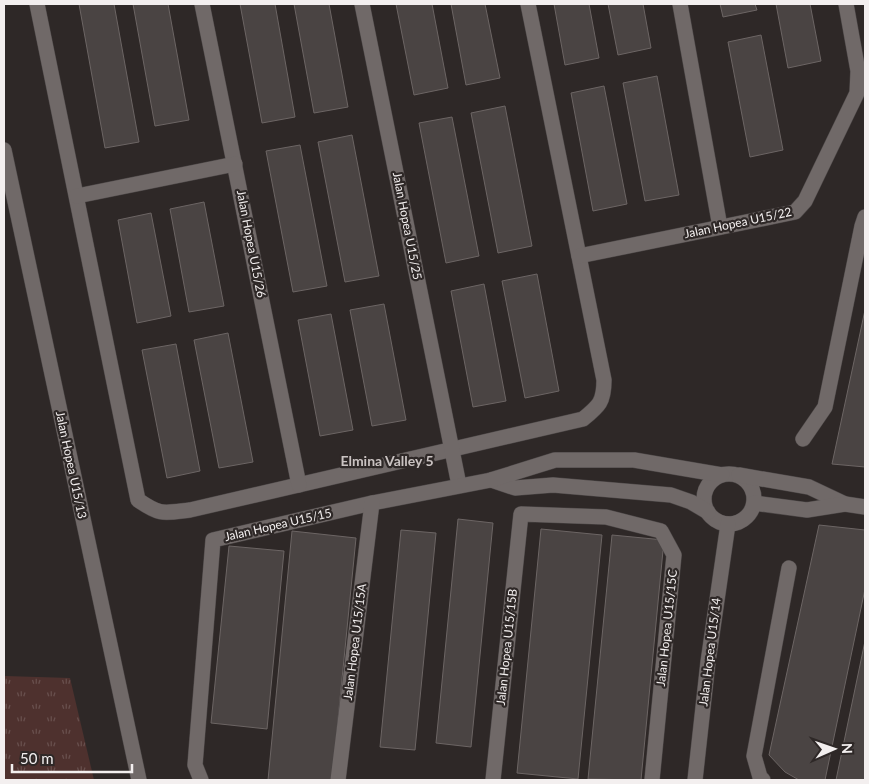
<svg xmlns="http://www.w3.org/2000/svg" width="869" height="784" font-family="Lato,sans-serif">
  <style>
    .park { fill: url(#park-tufts) }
    .building { fill: #4a4443; stroke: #6c6564 }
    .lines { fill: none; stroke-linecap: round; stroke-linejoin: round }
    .minor-casing { stroke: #4b4646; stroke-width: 16 }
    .minor { stroke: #706968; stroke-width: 15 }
    .labels { text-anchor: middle; stroke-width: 4.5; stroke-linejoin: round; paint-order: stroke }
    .street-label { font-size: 12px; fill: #f3efef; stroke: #2e2827 }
    .neighbourhood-label { font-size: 14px; font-weight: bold; fill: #cac3c2; stroke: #2e2827 }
  </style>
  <defs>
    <pattern id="park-tufts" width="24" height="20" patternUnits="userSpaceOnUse" patternTransform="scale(1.25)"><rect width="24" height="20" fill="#4e312e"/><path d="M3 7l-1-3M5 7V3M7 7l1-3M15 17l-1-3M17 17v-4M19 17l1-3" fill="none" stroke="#684f4d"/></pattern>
  </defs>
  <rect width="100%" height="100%" fill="#2e2827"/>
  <polygon class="park" points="4,676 70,678 94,780 4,780"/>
  <g class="building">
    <polygon points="79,4 114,4 139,142 105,148"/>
    <polygon points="133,4 168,4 189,120 155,126"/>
    <polygon points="240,4 275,4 295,117 262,123"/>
    <polygon points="294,4 329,4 348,107 314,113"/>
    <polygon points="396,4 432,4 448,88 414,95"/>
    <polygon points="451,4 485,4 500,78 466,85"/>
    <polygon points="554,4 589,4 599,58 565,65"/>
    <polygon points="608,4 643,4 651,48 618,55"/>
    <polygon points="720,4 755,4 757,10 723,17"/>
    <polygon points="776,4 810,4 821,61 788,68"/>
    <polygon points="761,35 783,150 750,157 728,42"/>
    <polygon points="657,76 679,195 645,201 623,83"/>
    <polygon points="604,86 627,204 593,211 571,93"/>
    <polygon points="505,106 532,246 498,253 471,113"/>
    <polygon points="452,117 479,256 446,263 419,123"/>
    <polygon points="352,135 379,276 345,282 318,142"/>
    <polygon points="300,145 327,286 293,292 266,151"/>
    <polygon points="204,202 224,306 189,312 170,209"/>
    <polygon points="151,213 171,316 137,323 118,220"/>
    <polygon points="537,274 559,391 525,398 502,281"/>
    <polygon points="484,284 506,401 473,407 451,291"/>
    <polygon points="384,304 406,420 372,426 350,310"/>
    <polygon points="865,310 865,467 832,464"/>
    <polygon points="331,314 353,430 320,436 298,320"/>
    <polygon points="228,333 253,462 219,468 194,340"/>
    <polygon points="176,344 200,471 167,478 142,350"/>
    <polygon points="458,519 493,523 471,747 436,743"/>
    <polygon points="819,525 865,530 865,589 825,780 799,780 785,772 769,755"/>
    <polygon points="541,529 602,535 578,779 517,773"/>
    <polygon points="401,530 436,533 415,750 380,747"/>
    <polygon points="292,531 356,538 332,780 268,780"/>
    <polygon points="612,535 664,540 641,780 588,779"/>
    <polygon points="229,546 284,551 267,729 211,723"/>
    <polygon points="865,641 865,780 836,780"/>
  </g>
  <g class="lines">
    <g class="minor-casing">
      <g id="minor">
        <path d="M37 4 138 500C161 516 164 513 190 510L583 419C599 406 604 402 604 380L528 4"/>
        <polyline points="202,4 299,485"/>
        <polyline points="362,4 459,485"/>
        <polyline points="680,4 720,227"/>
        <polyline points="4,150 139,780"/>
        <polyline points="77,196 235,164"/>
        <polyline points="579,256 795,212 805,201 857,93 858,71 846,4"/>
        <polyline points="803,439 825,407 862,226 865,217"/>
        <circle cx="729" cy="499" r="25"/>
        <polyline points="739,475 809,487 845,504"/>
        <polyline points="491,480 515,488 553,485 671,495 691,502 708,512"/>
        <polyline points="754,503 807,510 845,504 865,507"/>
        <polyline points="201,780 195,765 213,540 372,503 491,480 555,460 634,460 722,475"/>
        <polyline points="338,780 372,503"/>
        <polyline points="493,780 521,514 606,517 661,531 674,555 652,780"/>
        <polyline points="695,780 708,662 728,524"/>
        <polyline points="763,780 760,777 754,756 789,568"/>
      </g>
    </g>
    <use href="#minor" class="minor"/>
  </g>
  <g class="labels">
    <g class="street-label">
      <text transform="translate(738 223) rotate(-12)" y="4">Jalan Hopea U15/22</text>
      <text transform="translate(407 226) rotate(79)" y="4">Jalan Hopea U15/25</text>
      <text transform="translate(251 244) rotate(79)" y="4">Jalan Hopea U15/26</text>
      <text transform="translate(71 465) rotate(78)" y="4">Jalan Hopea U15/13</text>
      <text transform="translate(278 525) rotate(-13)" y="4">Jalan Hopea U15/15</text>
      <text transform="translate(667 628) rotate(-84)" y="4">Jalan Hopea U15/15C</text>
      <text transform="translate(355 642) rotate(-83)" y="4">Jalan Hopea U15/15A</text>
      <text transform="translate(507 647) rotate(-84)" y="4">Jalan Hopea U15/15B</text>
      <text transform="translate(710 652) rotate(-83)" y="4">Jalan Hopea U15/14</text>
    </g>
    <g class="neighbourhood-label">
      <text x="387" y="466">Elmina Valley 5</text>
    </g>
  </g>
  <rect width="869" height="784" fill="none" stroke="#f3efef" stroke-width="10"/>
  <g transform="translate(834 749) rotate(88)" stroke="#2e2827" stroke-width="4" paint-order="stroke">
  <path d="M0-4L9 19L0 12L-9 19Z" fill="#f3efef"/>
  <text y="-8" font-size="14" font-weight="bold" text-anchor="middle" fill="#f3efef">N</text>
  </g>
  <path d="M12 764v8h120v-8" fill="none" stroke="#f3efef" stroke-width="2.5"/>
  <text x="20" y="764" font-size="15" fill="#f3efef" stroke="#2e2827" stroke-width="4" paint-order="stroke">50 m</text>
</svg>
